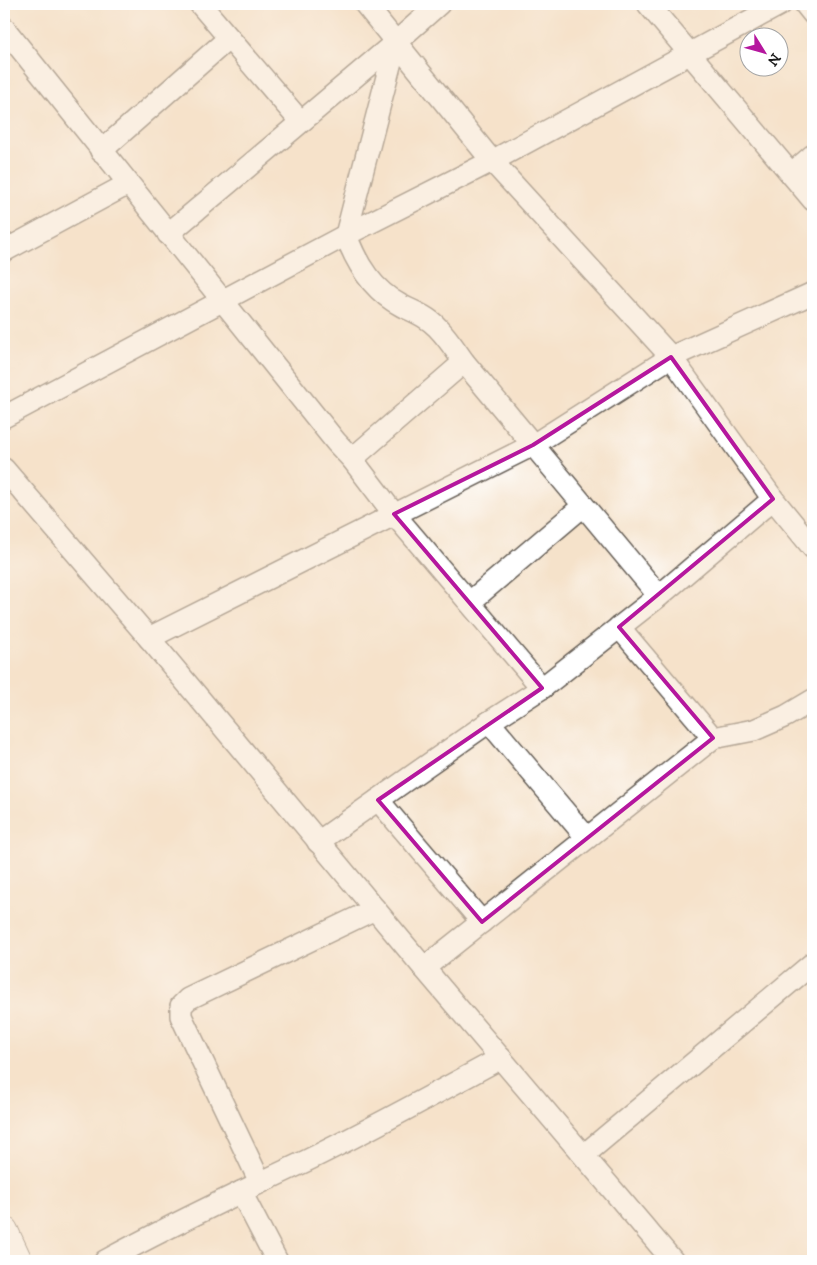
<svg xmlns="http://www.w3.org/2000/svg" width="817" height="1265" font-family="'IM FELL DW Pica',serif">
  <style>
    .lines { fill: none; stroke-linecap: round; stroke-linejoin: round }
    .minor-casing { stroke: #686159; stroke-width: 24 }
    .trunk-casing { stroke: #686159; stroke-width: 30 }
    .minor { stroke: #fff; stroke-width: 21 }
    .trunk { stroke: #fff; stroke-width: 28 }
    .marked { fill: none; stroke: #b5179e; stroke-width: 4; stroke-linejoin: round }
  </style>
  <rect width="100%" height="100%" fill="#fff"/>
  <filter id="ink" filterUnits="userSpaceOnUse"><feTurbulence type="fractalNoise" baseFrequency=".02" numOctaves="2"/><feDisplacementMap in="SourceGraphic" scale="10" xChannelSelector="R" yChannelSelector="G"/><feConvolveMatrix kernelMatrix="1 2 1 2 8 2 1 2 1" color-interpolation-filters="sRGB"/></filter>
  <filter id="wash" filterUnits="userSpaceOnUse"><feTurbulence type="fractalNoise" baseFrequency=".0096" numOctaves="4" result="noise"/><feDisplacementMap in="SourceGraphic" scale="20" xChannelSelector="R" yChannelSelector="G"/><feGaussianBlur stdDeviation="1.12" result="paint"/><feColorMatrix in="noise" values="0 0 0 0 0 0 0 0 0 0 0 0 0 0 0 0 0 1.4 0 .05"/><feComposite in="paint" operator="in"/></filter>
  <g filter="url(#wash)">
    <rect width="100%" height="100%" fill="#f5e2ca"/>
  </g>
  <g filter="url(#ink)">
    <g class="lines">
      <g class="minor-casing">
        <g id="minor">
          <polyline points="200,4 300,121"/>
          <polyline points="365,4 492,161 671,357 773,499 813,548"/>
          <path d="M439 4 396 42 346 235C357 265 373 291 402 306 415 312 428 317 438 328 448 338 456 351 464 362L659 596"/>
          <polyline points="648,4 813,200"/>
          <polyline points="805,4 813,14"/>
          <polyline points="4,28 336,442 352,459 394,514 542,688"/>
          <polyline points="101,151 229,38"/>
          <polyline points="791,174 813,155"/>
          <polyline points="168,234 396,42"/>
          <polyline points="4,251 128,184"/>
          <polyline points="4,417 346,235 492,161 781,4"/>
          <polyline points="352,459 464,362"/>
          <polyline points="4,469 149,638 424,968 673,1261"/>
          <polyline points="470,602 583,506"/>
          <polyline points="619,627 713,738"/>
          <polyline points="149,638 533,445 671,357 813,293"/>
          <polyline points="489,722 587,838"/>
          <polyline points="378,800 482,922"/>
          <polyline points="318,842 489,722 542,688 659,596 773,499"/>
          <polyline points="424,968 713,738 754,730 786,716 813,700"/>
          <polyline points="584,1155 813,963"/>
          <polyline points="260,1182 181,1016 181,1006 188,999 375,909"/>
          <polyline points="241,1192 277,1261"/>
          <path d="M105 1261C171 1225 238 1193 306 1161 372 1129 436 1093 501 1058"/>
        </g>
      </g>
      <g class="trunk-casing">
        <polyline id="trunk" points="4,1231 18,1261"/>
      </g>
      <use href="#minor" class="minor"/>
      <use href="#trunk" class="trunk"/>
    </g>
  </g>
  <path d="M0 0H817V1265H0ZM671 357 773 499 619 627 713 738 482 922 378 800 542 688 394 514 533 445Z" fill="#f5e2ca" fill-opacity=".55" fill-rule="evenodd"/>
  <path class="marked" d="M671 357 773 499 619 627 713 738 482 922 378 800 542 688 394 514 533 445Z"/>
  <rect width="817" height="1265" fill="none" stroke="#fff" stroke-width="20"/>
  <g transform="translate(764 52) rotate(127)"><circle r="24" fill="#ffffff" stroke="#a4a4a4"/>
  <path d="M0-4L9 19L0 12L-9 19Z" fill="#b5179e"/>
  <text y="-8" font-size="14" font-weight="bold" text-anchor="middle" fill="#1c1c1c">N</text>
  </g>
</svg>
